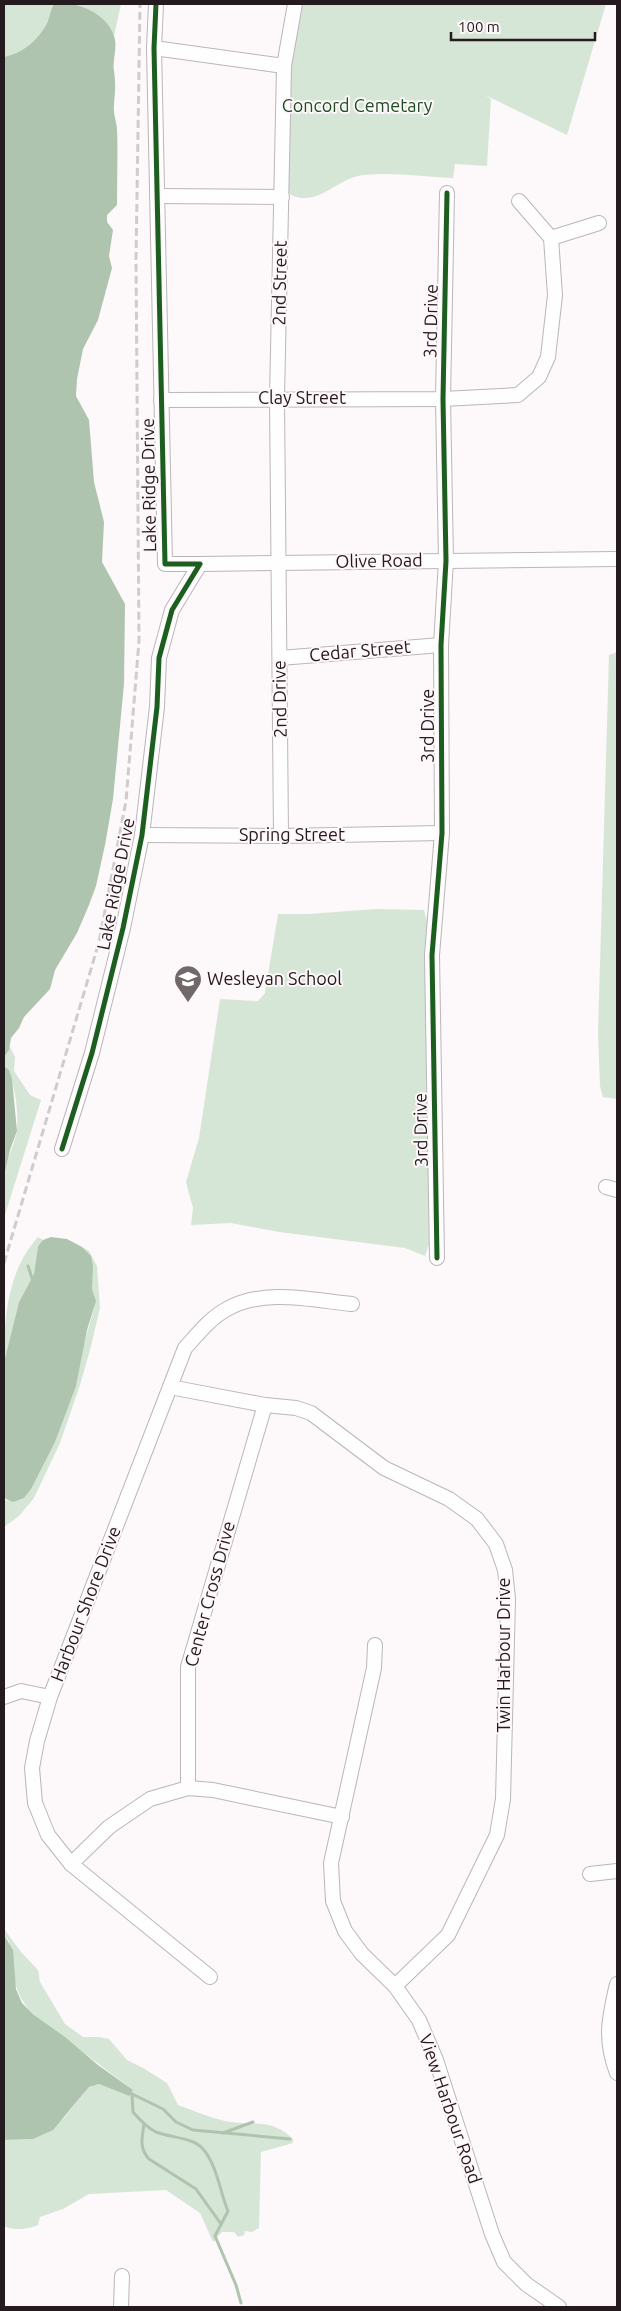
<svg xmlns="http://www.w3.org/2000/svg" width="621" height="2311" font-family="Ubuntu,sans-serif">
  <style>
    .green { fill: #d6e6d6 }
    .water { fill: #afc4ae }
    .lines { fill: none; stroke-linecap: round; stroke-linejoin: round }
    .stream { stroke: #afc4ae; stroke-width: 3 }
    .minor-casing { stroke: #bdb5b8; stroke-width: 16 }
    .minor { stroke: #fffefe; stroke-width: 14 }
    .rail { stroke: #cecccd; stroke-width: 3; stroke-dasharray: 8 4; stroke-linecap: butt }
    .cycleway-casing { stroke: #fef7f9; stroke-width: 8 }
    .cycleway { stroke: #1b5e20; stroke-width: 5 }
    .labels { text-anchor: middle; stroke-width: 4; stroke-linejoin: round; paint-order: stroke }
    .park-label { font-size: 18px; fill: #1d4e23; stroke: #fef7f9 }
    .street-label { font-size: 18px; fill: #251a1d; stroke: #fef7f9 }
    .poi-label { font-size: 18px; fill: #251a1d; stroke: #fef7f9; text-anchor: start }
  </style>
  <rect width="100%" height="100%" fill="#fdf8fa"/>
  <g class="green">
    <path d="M4 4H55C50 10 50 15 47 22 39 40 22 53 4 57Z"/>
    <path d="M75 4H121L114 36C102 15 93 15 75 4Z"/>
    <path d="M301 4H606L567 135 485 95 491 99 487 166 455 164 453 178C424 177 393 172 364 175 336 177 315 213 285 191L289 71Z"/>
    <polygon points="617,652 617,1099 603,1097 600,1086 598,1033 609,655"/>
    <polygon points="376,909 424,910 427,921 426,1058 429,1244 425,1256 405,1248 279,1232 231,1223 191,1225 193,1208 186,1182 199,1138 220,999 258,1001 265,993 278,914 309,914"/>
    <path d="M9 1045 15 1057 14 1071 30 1095 41 1100 4 1218C4 1204 2 1189 4 1175 6 1160 15 1144 17 1130 19 1116 15 1075 4 1066V1057Z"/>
    <path d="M38 1237 43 1240 38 1246 34 1274 19 1302 4 1362C4 1317 7 1272 38 1237Z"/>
    <path d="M81 1246 89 1251 97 1266 100 1308 90 1350 80 1385 60 1443 34 1498 19 1516 4 1527V1498L6 1501 49 1452 55 1442 94 1309C96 1301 93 1296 92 1289 90 1268 97 1264 81 1246Z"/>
    <path d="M4 1929 21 1952 38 1970 40 1982 65 2024 83 2037H99L109 2039 127 2060 143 2068 167 2083 178 2105C195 2111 213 2119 231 2122 256 2126 271 2118 293 2139V2143L261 2152 259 2228 252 2232 245 2231 244 2235 238 2237 234 2232H222L213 2242 200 2213 166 2190 89 2194 63 2209 40 2217 38 2225C30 2229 12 2231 4 2226V2140L33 2139 64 2118 89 2087 99 2084 129 2096 133 2090 34 2015C11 1991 14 1972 9 1941L4 1935Z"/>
  </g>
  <g class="water">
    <path d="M54 4C75 0 107 13 114 36 118 48 112 60 114 71 116 86 115 90 114 105 113 113 116 120 117 128 118 153 117 179 117 205L107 215V222L113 230 109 256 112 268 98 320 83 349 77 379 76 396 89 420 94 482 104 522 102 562 125 604 124 684 113 799 105 845 96 886 89 905 77 933 55 970 50 989 24 1017 19 1028 11 1038 9 1050 4 1057V57C23 53 38 40 47 23 50 16 50 11 54 4Z"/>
    <polygon points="4,1060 4,1066 9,1070 12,1079 17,1131 10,1150 4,1176"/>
    <polygon points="51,1237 67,1239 82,1247 91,1256 93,1266 92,1289 96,1301 87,1330 76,1386 55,1442 31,1489 24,1498 13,1502 4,1498 4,1362 19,1302 34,1274 38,1246 43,1240"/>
    <polygon points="4,1935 13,1950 16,1989 22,2003 34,2015 65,2037 98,2065 133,2090 129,2096 99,2084 89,2087 53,2130 33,2139 4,2140"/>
  </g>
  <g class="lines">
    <g class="stream">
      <polyline points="28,1266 33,1281"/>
      <polyline points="130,2093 163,2109 176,2122 193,2130 290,2139"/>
      <path d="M132 2094 133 2112C139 2119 147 2128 156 2132 171 2138 193 2137 203 2149 217 2165 220 2192 228 2211L215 2236 236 2285 241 2303"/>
      <path d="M144 2124C142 2138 139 2148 149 2159L196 2189 221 2224"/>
      <polyline points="223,2133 253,2122"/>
    </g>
    <g class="minor-casing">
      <g id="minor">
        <polyline points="154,48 284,66"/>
        <polyline points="157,196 282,197"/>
        <polyline points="551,238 599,223"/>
        <polyline points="161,400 443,399 518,395 539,377 548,357 555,295 551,238 519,201"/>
        <polyline points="200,564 617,559"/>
        <polyline points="280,658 441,645"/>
        <polyline points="142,835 281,836 442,833"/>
        <polyline points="281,836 277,398 284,66 295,4"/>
        <polyline points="62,1149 92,1053 123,928 142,835 157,707 159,658 172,610 200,564 165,564 154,48 156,4"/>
        <polyline points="606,1187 617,1190"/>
        <polyline points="437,1258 432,955 442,833 441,645 446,561 443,399 447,193"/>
        <polyline points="170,1387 265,1405 296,1408 311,1413 384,1468 449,1499 477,1519 496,1544 505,1570 508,1599 503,1799 497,1835 448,1935 395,1986"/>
        <polyline points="375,1645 374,1668 331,1863 333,1901 345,1931 362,1954 395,1986 419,2020 436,2060 492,2234 504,2262 526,2284 559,2307"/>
        <polyline points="4,1697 21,1691 50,1697"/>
        <polyline points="188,1788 188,1667 265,1405"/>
        <polyline points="71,1864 109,1827 150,1799 188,1788 213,1790 342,1817"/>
        <polyline points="590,1874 617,1871"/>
        <path d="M210 1977 71 1864 48 1835 35 1803 32 1768 37 1741 50 1697 185 1348C198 1334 210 1318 227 1309 265 1288 311 1300 352 1304"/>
        <path d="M617 1984C609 2018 604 2039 617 2073"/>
        <polyline points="121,2307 122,2276"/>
      </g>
    </g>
    <use href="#minor" class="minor"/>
    <polyline class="rail" points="4,1263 99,942 126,801 139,641 136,259 140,4"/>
    <g class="cycleway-casing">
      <g id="cycleway">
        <polyline points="62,1149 92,1053 123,928 142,835 157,707 159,658 172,610 200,564 165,564 154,48 156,4"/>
        <polyline points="437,1258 432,955 442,833 441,645 446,561 443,399 447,193"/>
      </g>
    </g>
    <use href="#cycleway" class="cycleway"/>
  </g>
  <defs>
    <g id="school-pin" transform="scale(1.4375)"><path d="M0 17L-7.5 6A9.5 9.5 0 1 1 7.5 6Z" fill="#71686a" stroke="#fef7f9"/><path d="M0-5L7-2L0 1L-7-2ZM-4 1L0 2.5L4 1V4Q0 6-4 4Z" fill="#fff"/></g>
  </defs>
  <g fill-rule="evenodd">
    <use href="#school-pin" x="188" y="979"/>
  </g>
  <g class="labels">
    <g class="park-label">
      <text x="357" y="112">Concord Cemetary</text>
    </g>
    <g class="street-label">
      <text transform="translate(280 283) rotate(-89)" y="6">2nd Street</text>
      <text transform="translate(431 321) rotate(-89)" y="6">3rd Drive</text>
      <text x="302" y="404">Clay Street</text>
      <text transform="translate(149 485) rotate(-91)" y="6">Lake Ridge Drive</text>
      <text transform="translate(379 561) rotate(-1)" y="6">Olive Road</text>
      <text transform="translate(360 651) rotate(-5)" y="6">Cedar Street</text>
      <text transform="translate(280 699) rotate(-91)" y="6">2nd Drive</text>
      <text transform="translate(428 726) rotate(-90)" y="6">3rd Drive</text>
      <text x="292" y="841">Spring Street</text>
      <text transform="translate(116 884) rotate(-79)" y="6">Lake Ridge Drive</text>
      <text transform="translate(421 1130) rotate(-91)" y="6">3rd Drive</text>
      <text transform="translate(210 1594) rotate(-75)" y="6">Center Cross Drive</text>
      <text transform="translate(86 1604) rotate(-69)" y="6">Harbour Shore Drive</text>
      <text transform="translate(504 1655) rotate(-90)" y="6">Twin Harbour Drive</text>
      <text transform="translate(450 2109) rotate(71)" y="6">View Harbour Road</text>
    </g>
    <g class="poi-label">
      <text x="207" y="985">Wesleyan School</text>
    </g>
  </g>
  <rect width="621" height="2311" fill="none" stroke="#251a1d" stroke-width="10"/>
  <path d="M451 32v8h144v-8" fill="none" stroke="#251a1d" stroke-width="2.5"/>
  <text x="458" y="32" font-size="15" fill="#251a1d" stroke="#fef7f9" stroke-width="4" paint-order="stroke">100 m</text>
</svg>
